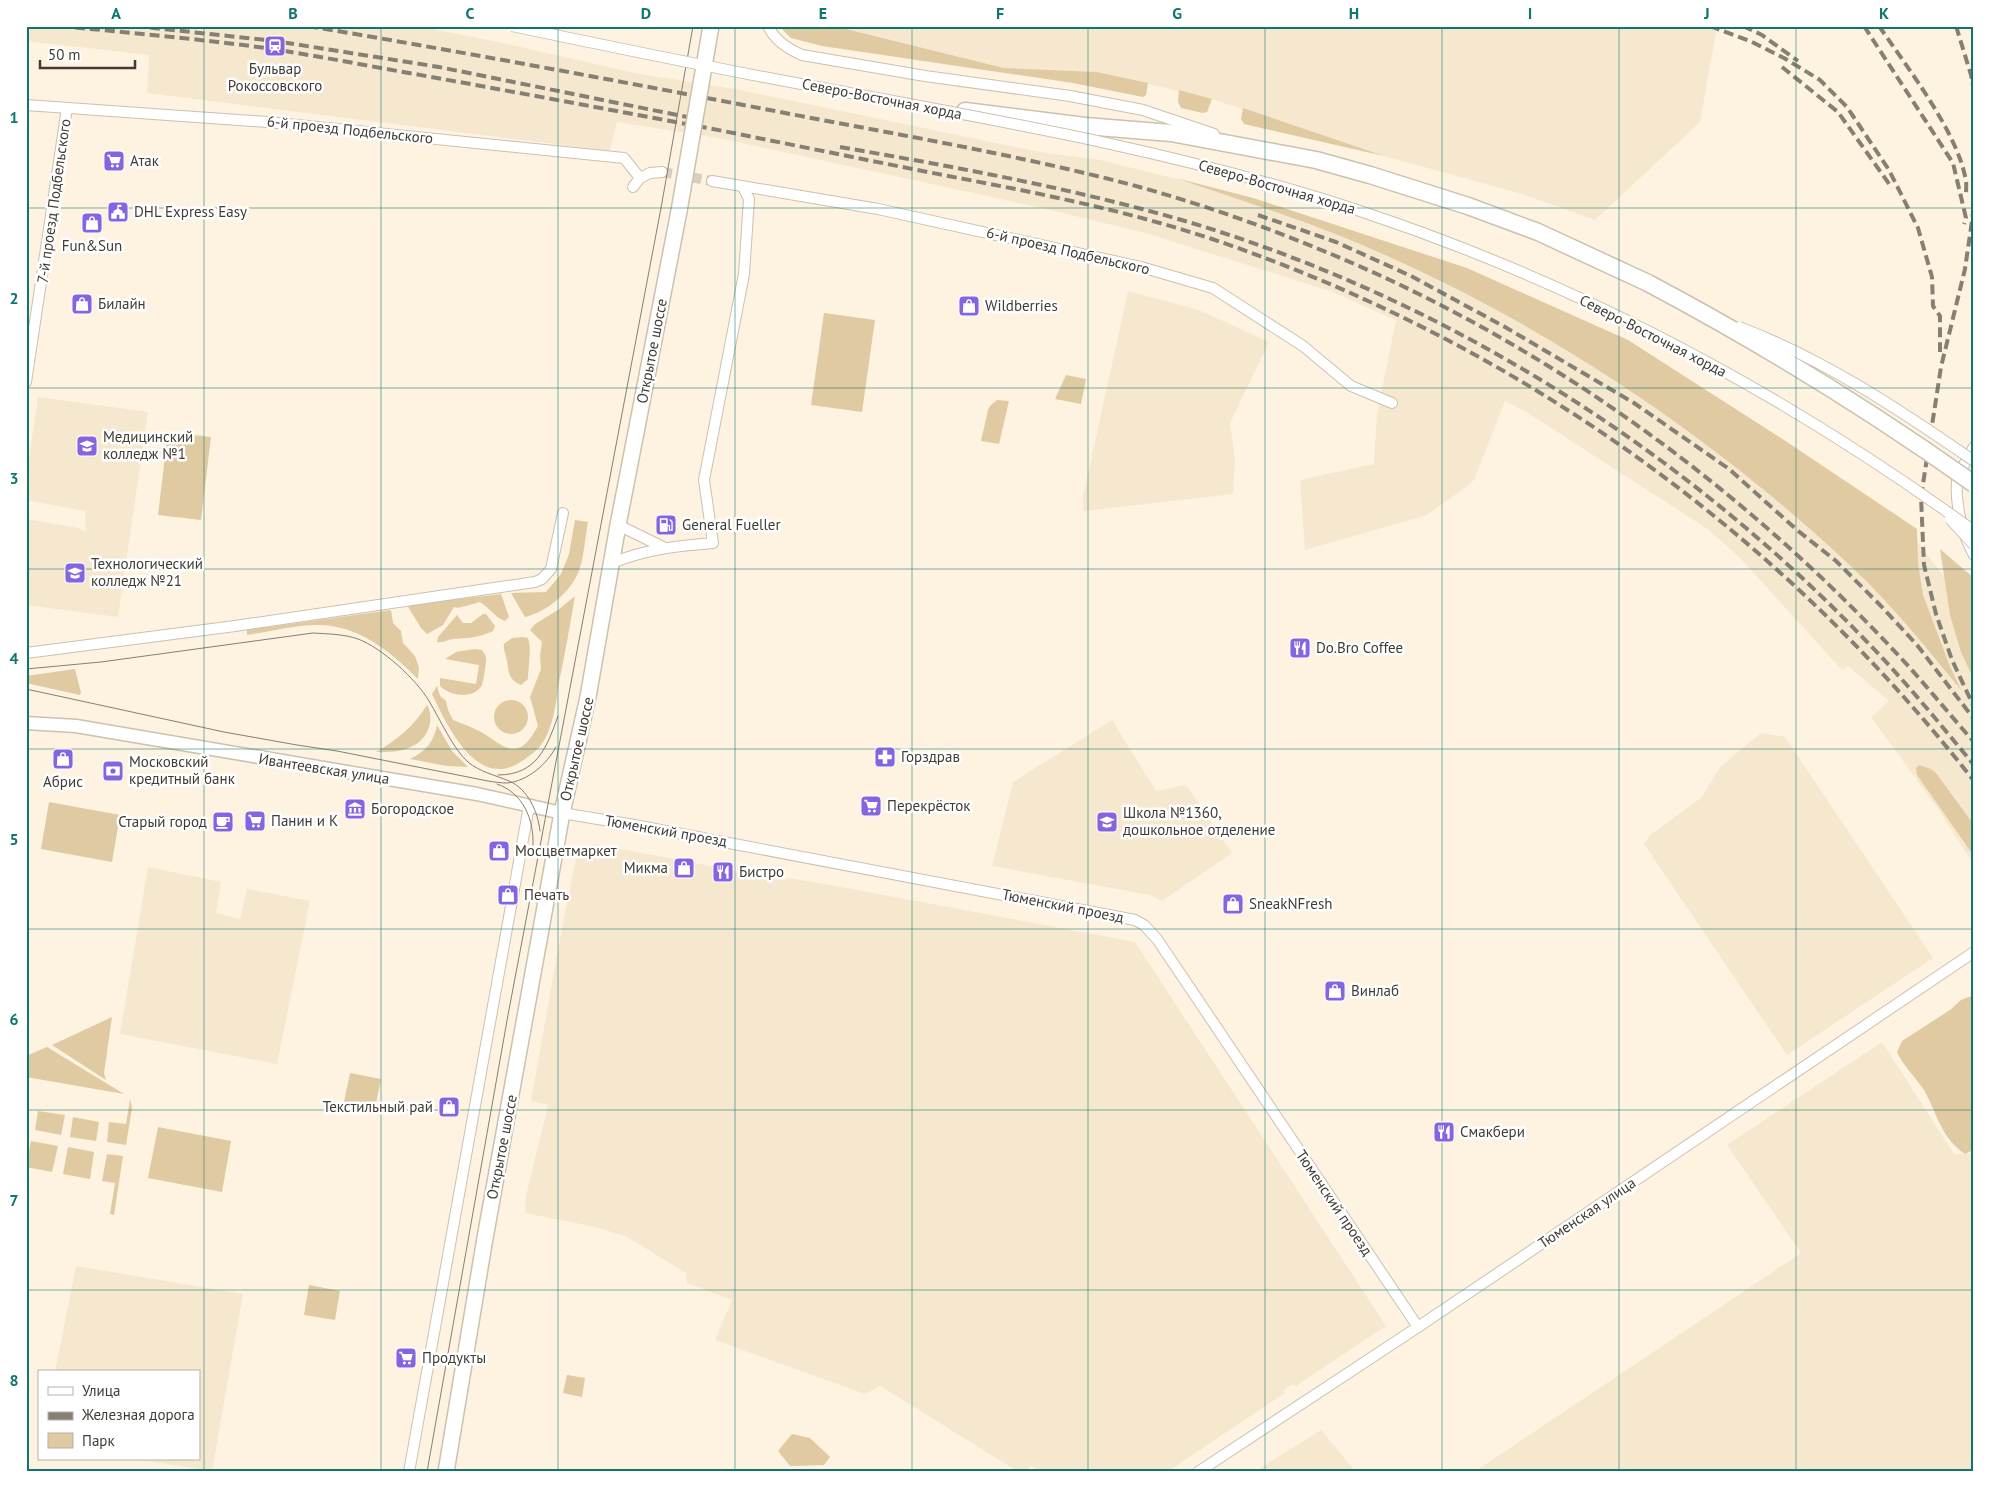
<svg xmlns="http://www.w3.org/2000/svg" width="2000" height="1498" font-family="'PT Sans',sans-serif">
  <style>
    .built { fill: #f6e8cf }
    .green { fill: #e0caa1 }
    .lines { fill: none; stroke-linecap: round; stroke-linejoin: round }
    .minor-tunnel { stroke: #d7cebe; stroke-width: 10; stroke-dasharray: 10 5; stroke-linecap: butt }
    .minor-casing { stroke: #cbc1af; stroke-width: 12 }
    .tertiary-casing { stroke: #cbc1af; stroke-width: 15 }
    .secondary-casing { stroke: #cbc1af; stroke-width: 18 }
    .primary-casing { stroke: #cbc1af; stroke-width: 19 }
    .minor { stroke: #fff; stroke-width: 10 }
    .tertiary { stroke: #fff; stroke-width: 12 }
    .secondary { stroke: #fff; stroke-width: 15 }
    .primary { stroke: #fff; stroke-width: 16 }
    .tram { stroke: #867f74; stroke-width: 1 }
    .rail { stroke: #867f74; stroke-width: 4; stroke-dasharray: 10 5; stroke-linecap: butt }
    .minor-bridge-casing { stroke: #cbc1af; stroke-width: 12; stroke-linecap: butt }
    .secondary-bridge-casing { stroke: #cbc1af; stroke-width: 18; stroke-linecap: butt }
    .primary-bridge-casing { stroke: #cbc1af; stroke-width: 19; stroke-linecap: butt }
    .minor-bridge { stroke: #fff; stroke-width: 10 }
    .secondary-bridge { stroke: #fff; stroke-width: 15 }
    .primary-bridge { stroke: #fff; stroke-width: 16 }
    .grid { fill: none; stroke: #0f766e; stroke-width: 1; stroke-opacity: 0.55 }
    .labels { text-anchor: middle; stroke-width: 5; stroke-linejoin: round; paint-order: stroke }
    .poi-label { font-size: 15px; fill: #403c35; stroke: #fff; text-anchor: start }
    .street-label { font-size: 15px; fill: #403c35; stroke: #fff }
    .neatline { fill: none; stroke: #0f766e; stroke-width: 2 }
    .grid-label { font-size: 16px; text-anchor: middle; font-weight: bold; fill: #0f766e }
  </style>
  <rect width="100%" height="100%" fill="#fdf3e0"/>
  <g class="built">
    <polygon points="26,26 418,26 517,46 634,73 735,89 1040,152 1100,160 1253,198 1343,227 1912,535 1974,615 1974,865 1938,809 1871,717 1889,701 1848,666 1842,670 1741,559 1709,530 1528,413 1505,401 1474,480 1463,489 1427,515 1305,550 1300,480 1374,464 1377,414 1396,320 1330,291 1149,234 1051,210 724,139 617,122 610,151 147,93 149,55 26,41"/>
    <polygon points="834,26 1717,26 1700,122 1595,220 1519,193 1384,156 1212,99 1097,72 1004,68"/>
    <polygon points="1128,291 1199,310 1269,342 1230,423 1235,459 1233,494 1083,511 1083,497"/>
    <polygon points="38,397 148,412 118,617 26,605 26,519 79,528 86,533 85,511 26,500 26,480"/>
    <polygon points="1112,720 1156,791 1186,785 1232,853 1162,901 1150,895 992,866 1013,782"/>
    <polygon points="1761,733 1785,737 1933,958 1787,1055 1644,844 1650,835 1701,798 1721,766"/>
    <polygon points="595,844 784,880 789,878 841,887 1135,942 1386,1326 1296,1386 1294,1384 1288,1387 1283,1391 1285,1393 1167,1472 1042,1472 1031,1466 1026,1472 1019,1472 880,1386 865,1394 715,1340 732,1300 687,1283 686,1273 627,1237 596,1227 525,1213 526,1196 548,1105 531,1101 557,955 576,858 581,850 587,846"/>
    <polygon points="148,867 221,882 216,913 240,919 247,889 310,901 277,1064 120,1034"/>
    <polygon points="1882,1042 1954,1154 1974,1154 1974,1472 1474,1472 1801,1253 1727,1145"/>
    <polygon points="76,1266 243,1294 212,1471 134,1459 199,1459 199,1372 55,1372"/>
    <polygon points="1321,1430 1356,1472 1254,1472"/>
  </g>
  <g class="green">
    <polygon points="779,26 834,26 1004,68 1097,72 1148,83 1146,95 1143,97 1073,83 822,46 791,38"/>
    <polygon points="1179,90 1212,99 1207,112 1203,113 1181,108 1178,102"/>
    <polygon points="1243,108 1384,156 1244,124 1241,119"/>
    <path d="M1176 178 1253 198 1467 268 1628 340 1787 442 1917 529 1918 563 1923 595 1949 664 1961 690C1933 656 1905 621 1874 589 1843 557 1809 528 1775 499 1645 391 1499 301 1343 237 1288 215 1231 197 1176 178Z"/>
    <polygon points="824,313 875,320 862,412 811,405"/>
    <polygon points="1066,375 1086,379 1081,404 1055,399"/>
    <polygon points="997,400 1009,401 999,444 981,441 988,410 990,406"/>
    <polygon points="168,432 211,437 201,520 158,515"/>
    <path d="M575 520 588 522C585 537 584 560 578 573 569 594 546 612 525 617L511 593 546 592 561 574 569 554Z"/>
    <polygon points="1940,549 1974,578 1974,680 1961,652 1950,615"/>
    <path d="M501 594 509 617 505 621C494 617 490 608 480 602L458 608 454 607 443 625 427 634 421 628 407 605Z"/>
    <path d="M575 596C570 625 565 654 559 682 557 697 555 713 550 727 544 745 537 751 522 761 477 792 447 725 432 694L437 686 440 696 446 701 448 710 453 720C467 725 481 731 492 739 516 757 525 749 538 726L530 697 541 669 540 656 542 642 530 630 535 624 558 610Z"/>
    <path d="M391 610 393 623 401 631 403 643 415 656 419 668 418 679C390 651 357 624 316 625 294 625 269 632 247 635V630Z"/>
    <path d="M483 614H486L495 626 493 631C479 638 467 638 453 639 446 640 444 643 437 642L438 637 457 615 463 623H471Z"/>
    <path d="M522 637 528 638C532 650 528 666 528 679L521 685C508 679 509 673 507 661 506 654 503 650 504 644L512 638Z"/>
    <path d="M475 649 482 650C483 652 485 654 486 657 487 660 483 683 482 685 474 700 450 696 440 686V678L476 684 479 665 445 659 456 652Z"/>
    <polygon points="75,669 81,693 80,695 26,683 26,676"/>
    <circle cx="511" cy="717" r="17"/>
    <path d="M427 705C430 710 431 717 430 723 425 749 398 753 376 752 397 740 414 726 427 705Z"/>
    <path d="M437 725 452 751 468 767 447 766 410 759C426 751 434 742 437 725Z"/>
    <polygon points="1919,765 1931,769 1936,773 1974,825 1974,856 1917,775 1916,768"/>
    <polygon points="49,802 120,815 112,862 41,849"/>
    <path d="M1974 995V1148L1971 1151 1965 1154C1941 1138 1937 1113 1924 1090 1917 1079 1901 1063 1897 1052L1902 1041 1950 1010 1961 1000Z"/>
    <polygon points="112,1017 104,1073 106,1080 52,1045"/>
    <polygon points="47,1047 124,1094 26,1077 26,1056"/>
    <polygon points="350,1073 381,1079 375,1108 344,1102"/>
    <polygon points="130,1099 132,1108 126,1145 107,1142 109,1122 126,1124"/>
    <polygon points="38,1111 65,1115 61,1135 35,1130"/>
    <polygon points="73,1117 99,1122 96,1141 70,1137"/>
    <polygon points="158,1127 231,1141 222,1192 148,1178"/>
    <polygon points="31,1141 58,1146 52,1172 26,1167"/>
    <polygon points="68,1147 94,1152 90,1179 63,1174"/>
    <polygon points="107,1154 123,1156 114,1215 110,1214 115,1183 102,1181"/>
    <polygon points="309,1285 340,1291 335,1320 304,1315"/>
    <polygon points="567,1375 585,1378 582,1397 563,1393"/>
    <polygon points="792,1434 810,1438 830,1457 824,1465 790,1466 778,1451"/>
  </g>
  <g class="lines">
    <polyline class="minor-tunnel" points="662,172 712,181"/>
    <g class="minor-casing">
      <g id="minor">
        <path d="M768 26C775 41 788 49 802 55L925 76 1070 96 1143 110 1214 134"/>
        <polyline points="26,105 268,122 624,158 640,178"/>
        <polyline points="640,178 650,173 662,172"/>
        <polyline points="712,181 878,209 1141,267 1213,288 1303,346 1351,386 1392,403"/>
        <polyline points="633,187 640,178"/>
        <polyline points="26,382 67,108"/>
        <path d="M1974 447C1969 456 1958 473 1957 482 1955 504 1963 536 1974 555"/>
        <polyline points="618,525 663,547"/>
        <path d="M612 563C646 549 677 546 713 543L704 480 744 274 749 199 743 187"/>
        <polyline points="26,653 235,626 535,582 542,579 551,569 563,513"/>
        <polyline points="562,813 634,825 1135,920 1144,925 1157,939 1418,1327"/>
        <polyline points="409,1472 529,806"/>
        <polyline points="1198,1472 1418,1327 1974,952"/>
      </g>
    </g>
    <g class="tertiary-casing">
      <polyline id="tertiary" points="26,723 76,726 477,794 562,813"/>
    </g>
    <g class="secondary-casing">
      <polyline id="secondary" points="446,1472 485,1238 562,813 588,697 618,525 679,211"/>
    </g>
    <g class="primary-casing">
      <polyline id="primary" points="965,111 1085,126 1171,133 1316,160 1370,175 1468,206 1538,232 1648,283"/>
    </g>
    <use href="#minor" class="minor"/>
    <use href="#tertiary" class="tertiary"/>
    <use href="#secondary" class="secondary"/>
    <use href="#primary" class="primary"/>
    <g class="tram">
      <path d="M26 669 101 662 313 633C328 634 344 634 358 639 382 648 416 679 429 701 440 719 453 749 468 762 480 772 495 775 509 781 528 789 538 812 540 831"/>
      <path d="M26 689 224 732 297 745 337 751 488 781C494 782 501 783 507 783 528 781 547 764 556 747"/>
      <path d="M498 775C537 775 547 747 558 716"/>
      <path d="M497 784C523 793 534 819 533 845"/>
      <polyline points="427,1472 508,1015 661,208 693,26"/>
    </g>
    <g class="rail">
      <path d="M60 26C131 33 202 39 272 49 318 56 363 65 409 73 510 91 611 110 713 129 789 144 866 160 943 175 1033 192 1125 210 1212 239 1514 341 1778 530 1974 781"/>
      <polyline points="135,26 275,41 439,67 697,119"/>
      <path d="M308 26C475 54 640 85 806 117 907 136 1009 154 1109 179 1185 198 1259 224 1331 254 1547 344 1741 486 1900 657 1926 685 1949 714 1974 742"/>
      <polyline points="1710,26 1752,42 1784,58 1820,80 1847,107 1889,170 1918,228 1932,277 1933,306 1940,316 1940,352"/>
      <polyline points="1743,26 1762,35 1798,61"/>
      <polyline points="1864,26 1953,163 1966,218 1964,224"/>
      <path d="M1879 26C1907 67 1955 129 1965 176 1967 182 1966 189 1966 195"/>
      <polyline points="1956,26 1971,75 1974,91"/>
      <polyline points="1782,67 1838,112 1892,188"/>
      <path d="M840 147C955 167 1072 188 1185 221 1444 298 1683 449 1869 644 1906 682 1940 724 1974 765"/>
      <polyline points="1974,207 1965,269 1941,367 1921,497 1924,565 1936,614 1952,660 1974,707"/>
      <polyline points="1258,215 1336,242 1411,276 1505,327 1634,403 1729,469 1797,530 1836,561 1880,605 1917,645 1974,719"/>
    </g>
    <g class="minor-bridge-casing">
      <g id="minor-bridge">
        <path d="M512 26C617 48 722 70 828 89 1008 122 1189 154 1363 212 1582 285 1787 395 1974 531"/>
        <path d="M1739 327C1824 359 1900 410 1974 461"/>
        <polyline points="1950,519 1974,545"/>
      </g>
    </g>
    <g class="secondary-bridge-casing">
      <polyline id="secondary-bridge" points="679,211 711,26"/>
    </g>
    <g class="primary-bridge-casing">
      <path id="primary-bridge" d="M1648 283C1761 343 1870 410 1974 484"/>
    </g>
    <use href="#minor-bridge" class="minor-bridge"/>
    <use href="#secondary-bridge" class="secondary-bridge"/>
    <use href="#primary-bridge" class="primary-bridge"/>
  </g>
  <path class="grid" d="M204 26V1472M381 26V1472M558 26V1472M735 26V1472M912 26V1472M1088 26V1472M1265 26V1472M1442 26V1472M1619 26V1472M1796 26V1472M26 208H1974M26 388H1974M26 569H1974M26 749H1974M26 929H1974M26 1110H1974M26 1290H1974"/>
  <defs>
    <g id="station-square" transform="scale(1.125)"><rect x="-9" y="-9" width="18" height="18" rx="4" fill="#8564e0" stroke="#fff"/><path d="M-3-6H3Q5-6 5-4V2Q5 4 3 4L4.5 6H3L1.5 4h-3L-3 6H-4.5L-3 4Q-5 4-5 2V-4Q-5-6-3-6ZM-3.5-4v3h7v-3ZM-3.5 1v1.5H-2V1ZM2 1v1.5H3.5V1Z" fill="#fff"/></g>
    <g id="supermarket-square" transform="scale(1.125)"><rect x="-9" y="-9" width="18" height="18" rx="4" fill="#8564e0" stroke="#fff"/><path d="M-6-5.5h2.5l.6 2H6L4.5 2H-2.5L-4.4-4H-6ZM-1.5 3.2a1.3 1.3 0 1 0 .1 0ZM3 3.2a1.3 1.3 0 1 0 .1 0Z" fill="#fff"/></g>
    <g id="civic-square" transform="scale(1.125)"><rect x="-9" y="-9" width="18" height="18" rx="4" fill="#8564e0" stroke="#fff"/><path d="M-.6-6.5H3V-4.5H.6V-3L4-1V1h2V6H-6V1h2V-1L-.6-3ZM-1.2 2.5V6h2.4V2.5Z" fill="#fff"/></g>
    <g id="shop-square" transform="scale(1.125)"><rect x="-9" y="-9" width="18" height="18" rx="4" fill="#8564e0" stroke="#fff"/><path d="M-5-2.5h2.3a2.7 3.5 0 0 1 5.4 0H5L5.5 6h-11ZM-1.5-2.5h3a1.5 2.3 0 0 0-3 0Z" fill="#fff"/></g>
    <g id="university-square" transform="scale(1.125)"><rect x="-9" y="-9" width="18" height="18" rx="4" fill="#8564e0" stroke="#fff"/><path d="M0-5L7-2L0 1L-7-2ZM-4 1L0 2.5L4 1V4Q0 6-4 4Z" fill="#fff"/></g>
    <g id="fuel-square" transform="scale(1.125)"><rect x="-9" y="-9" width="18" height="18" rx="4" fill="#8564e0" stroke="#fff"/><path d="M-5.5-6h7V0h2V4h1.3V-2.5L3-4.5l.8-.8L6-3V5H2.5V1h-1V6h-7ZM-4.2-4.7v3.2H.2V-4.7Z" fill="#fff"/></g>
    <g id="restaurant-square" transform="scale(1.125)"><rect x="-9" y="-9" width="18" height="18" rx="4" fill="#8564e0" stroke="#fff"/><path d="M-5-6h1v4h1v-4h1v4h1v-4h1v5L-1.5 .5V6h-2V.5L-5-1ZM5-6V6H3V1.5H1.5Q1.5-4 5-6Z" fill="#fff"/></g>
    <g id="pharmacy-square" transform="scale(1.125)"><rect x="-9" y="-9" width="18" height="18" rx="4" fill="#8564e0" stroke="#fff"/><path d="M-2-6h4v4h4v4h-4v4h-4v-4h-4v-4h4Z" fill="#fff"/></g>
    <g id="bank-square" transform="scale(1.125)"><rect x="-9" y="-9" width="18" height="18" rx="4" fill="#8564e0" stroke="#fff"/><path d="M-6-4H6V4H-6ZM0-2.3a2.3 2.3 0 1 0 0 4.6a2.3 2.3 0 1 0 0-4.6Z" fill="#fff"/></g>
    <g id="museum-square" transform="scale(1.125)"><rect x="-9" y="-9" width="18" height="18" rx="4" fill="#8564e0" stroke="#fff"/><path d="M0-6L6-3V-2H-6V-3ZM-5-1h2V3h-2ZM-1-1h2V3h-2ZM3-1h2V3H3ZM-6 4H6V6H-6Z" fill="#fff"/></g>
    <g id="cafe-square" transform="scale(1.125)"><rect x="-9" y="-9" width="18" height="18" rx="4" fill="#8564e0" stroke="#fff"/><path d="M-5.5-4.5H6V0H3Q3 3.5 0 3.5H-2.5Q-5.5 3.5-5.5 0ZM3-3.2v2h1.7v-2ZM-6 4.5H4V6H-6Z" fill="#fff"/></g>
    <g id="school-square" transform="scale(1.125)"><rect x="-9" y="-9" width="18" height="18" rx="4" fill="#8564e0" stroke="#fff"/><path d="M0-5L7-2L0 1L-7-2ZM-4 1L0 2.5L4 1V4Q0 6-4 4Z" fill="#fff"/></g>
  </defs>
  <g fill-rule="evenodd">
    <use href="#station-square" x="275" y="46"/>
    <use href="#supermarket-square" x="114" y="161"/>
    <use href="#civic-square" x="118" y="212"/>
    <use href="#shop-square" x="92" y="223"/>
    <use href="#shop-square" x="82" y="304"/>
    <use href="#shop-square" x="969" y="306"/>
    <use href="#university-square" x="87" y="446"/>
    <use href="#fuel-square" x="666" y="525"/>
    <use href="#university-square" x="75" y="573"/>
    <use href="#restaurant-square" x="1300" y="648"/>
    <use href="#pharmacy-square" x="885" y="757"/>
    <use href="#shop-square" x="63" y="759"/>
    <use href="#bank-square" x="113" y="771"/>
    <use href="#supermarket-square" x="871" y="806"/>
    <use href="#museum-square" x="355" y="809"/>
    <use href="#supermarket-square" x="255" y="821"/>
    <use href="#cafe-square" x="223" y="822"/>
    <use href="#school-square" x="1107" y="822"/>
    <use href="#shop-square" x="499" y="851"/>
    <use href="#shop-square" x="684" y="868"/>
    <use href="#restaurant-square" x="723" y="872"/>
    <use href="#shop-square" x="508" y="895"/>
    <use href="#shop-square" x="1233" y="904"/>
    <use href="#shop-square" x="1335" y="991"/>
    <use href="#shop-square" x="449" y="1107"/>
    <use href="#restaurant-square" x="1444" y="1132"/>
    <use href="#supermarket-square" x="406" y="1358"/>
  </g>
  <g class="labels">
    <g class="poi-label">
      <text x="275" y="74" text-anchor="middle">Бульвар<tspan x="275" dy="17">Рокоссовского</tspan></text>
      <text x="130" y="166">Атак</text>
      <text x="134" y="217">DHL Express Easy</text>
      <text x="92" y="251" text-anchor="middle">Fun&amp;Sun</text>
      <text x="98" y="309">Билайн</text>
      <text x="985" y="311">Wildberries</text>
      <text x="103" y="442">Медицинский<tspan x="103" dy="17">колледж №1</tspan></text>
      <text x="682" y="530">General Fueller</text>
      <text x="91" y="569">Технологический<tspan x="91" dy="17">колледж №21</tspan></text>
      <text x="1316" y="653">Do.Bro Coffee</text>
      <text x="901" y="762">Горздрав</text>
      <text x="129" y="767">Московский<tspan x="129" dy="17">кредитный банк</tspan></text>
      <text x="63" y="787" text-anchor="middle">Абрис</text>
      <text x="887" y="811">Перекрёсток</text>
      <text x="371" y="814">Богородское</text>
      <text x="1123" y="818">Школа №1360,<tspan x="1123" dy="17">дошкольное отделение</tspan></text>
      <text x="271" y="826">Панин и К</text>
      <text x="207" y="827" text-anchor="end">Старый город</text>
      <text x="515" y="856">Мосцветмаркет</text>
      <text x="668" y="873" text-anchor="end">Микма</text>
      <text x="739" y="877">Бистро</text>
      <text x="524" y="900">Печать</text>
      <text x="1249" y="909">SneakNFresh</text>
      <text x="1351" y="996">Винлаб</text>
      <text x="433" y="1112" text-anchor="end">Текстильный рай</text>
      <text x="1460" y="1137">Смакбери</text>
      <text x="422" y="1363">Продукты</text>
    </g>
    <g class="street-label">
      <text transform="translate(882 99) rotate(11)" y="5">Северо-Восточная хорда</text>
      <text transform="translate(350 130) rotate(6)" y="5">6-й проезд Подбельского</text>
      <text transform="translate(1277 187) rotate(16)" y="5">Северо-Восточная хорда</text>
      <text transform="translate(54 201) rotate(-82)" y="5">7-й проезд Подбельского</text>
      <text transform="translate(1068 251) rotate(13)" y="5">6-й проезд Подбельского</text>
      <text transform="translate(1653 336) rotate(27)" y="5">Северо-Восточная хорда</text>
      <text transform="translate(652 351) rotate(-79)" y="5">Открытое шоссе</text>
      <text transform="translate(577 749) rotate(-77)" y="5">Открытое шоссе</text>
      <text transform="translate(324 769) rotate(9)" y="5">Ивантеевская улица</text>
      <text transform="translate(666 831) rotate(10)" y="5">Тюменский проезд</text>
      <text transform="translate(1063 906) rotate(11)" y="5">Тюменский проезд</text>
      <text transform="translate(502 1147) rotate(-79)" y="5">Открытое шоссе</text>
      <text transform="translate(1334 1203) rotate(56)" y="5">Тюменский проезд</text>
      <text transform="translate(1587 1213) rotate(-34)" y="5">Тюменская улица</text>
    </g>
  </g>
  <rect width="2000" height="1498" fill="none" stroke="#ffffff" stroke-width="55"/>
  <rect x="38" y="1370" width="162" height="90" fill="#ffffff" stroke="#b3b1ae"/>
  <rect x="48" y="1387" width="25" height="8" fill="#ffffff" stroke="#b3b1ae"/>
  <text x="82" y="1396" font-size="15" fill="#403c35">Улица</text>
  <rect x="48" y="1412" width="25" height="8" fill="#867f74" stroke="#b3b1ae"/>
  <text x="82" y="1420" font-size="15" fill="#403c35">Железная дорога</text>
  <rect x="48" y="1433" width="25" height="15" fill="#e0caa1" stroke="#b3b1ae"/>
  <text x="82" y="1446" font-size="15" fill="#403c35">Парк</text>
  <path d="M40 60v8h95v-8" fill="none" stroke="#403c35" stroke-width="2.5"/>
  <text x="48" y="60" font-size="15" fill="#403c35" stroke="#ffffff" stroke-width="4" paint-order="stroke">50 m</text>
  <rect x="28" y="28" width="1944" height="1442" class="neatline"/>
  <g class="grid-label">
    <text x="116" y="19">A</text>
    <text x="293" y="19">B</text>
    <text x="470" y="19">C</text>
    <text x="646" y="19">D</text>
    <text x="823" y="19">E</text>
    <text x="1000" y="19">F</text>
    <text x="1177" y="19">G</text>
    <text x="1354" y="19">H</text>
    <text x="1530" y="19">I</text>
    <text x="1707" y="19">J</text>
    <text x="1884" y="19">K</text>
    <text x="14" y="123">1</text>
    <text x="14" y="304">2</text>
    <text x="14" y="484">3</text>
    <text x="14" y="664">4</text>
    <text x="14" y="845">5</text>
    <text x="14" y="1025">6</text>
    <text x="14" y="1206">7</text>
    <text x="14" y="1386">8</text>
  </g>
</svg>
